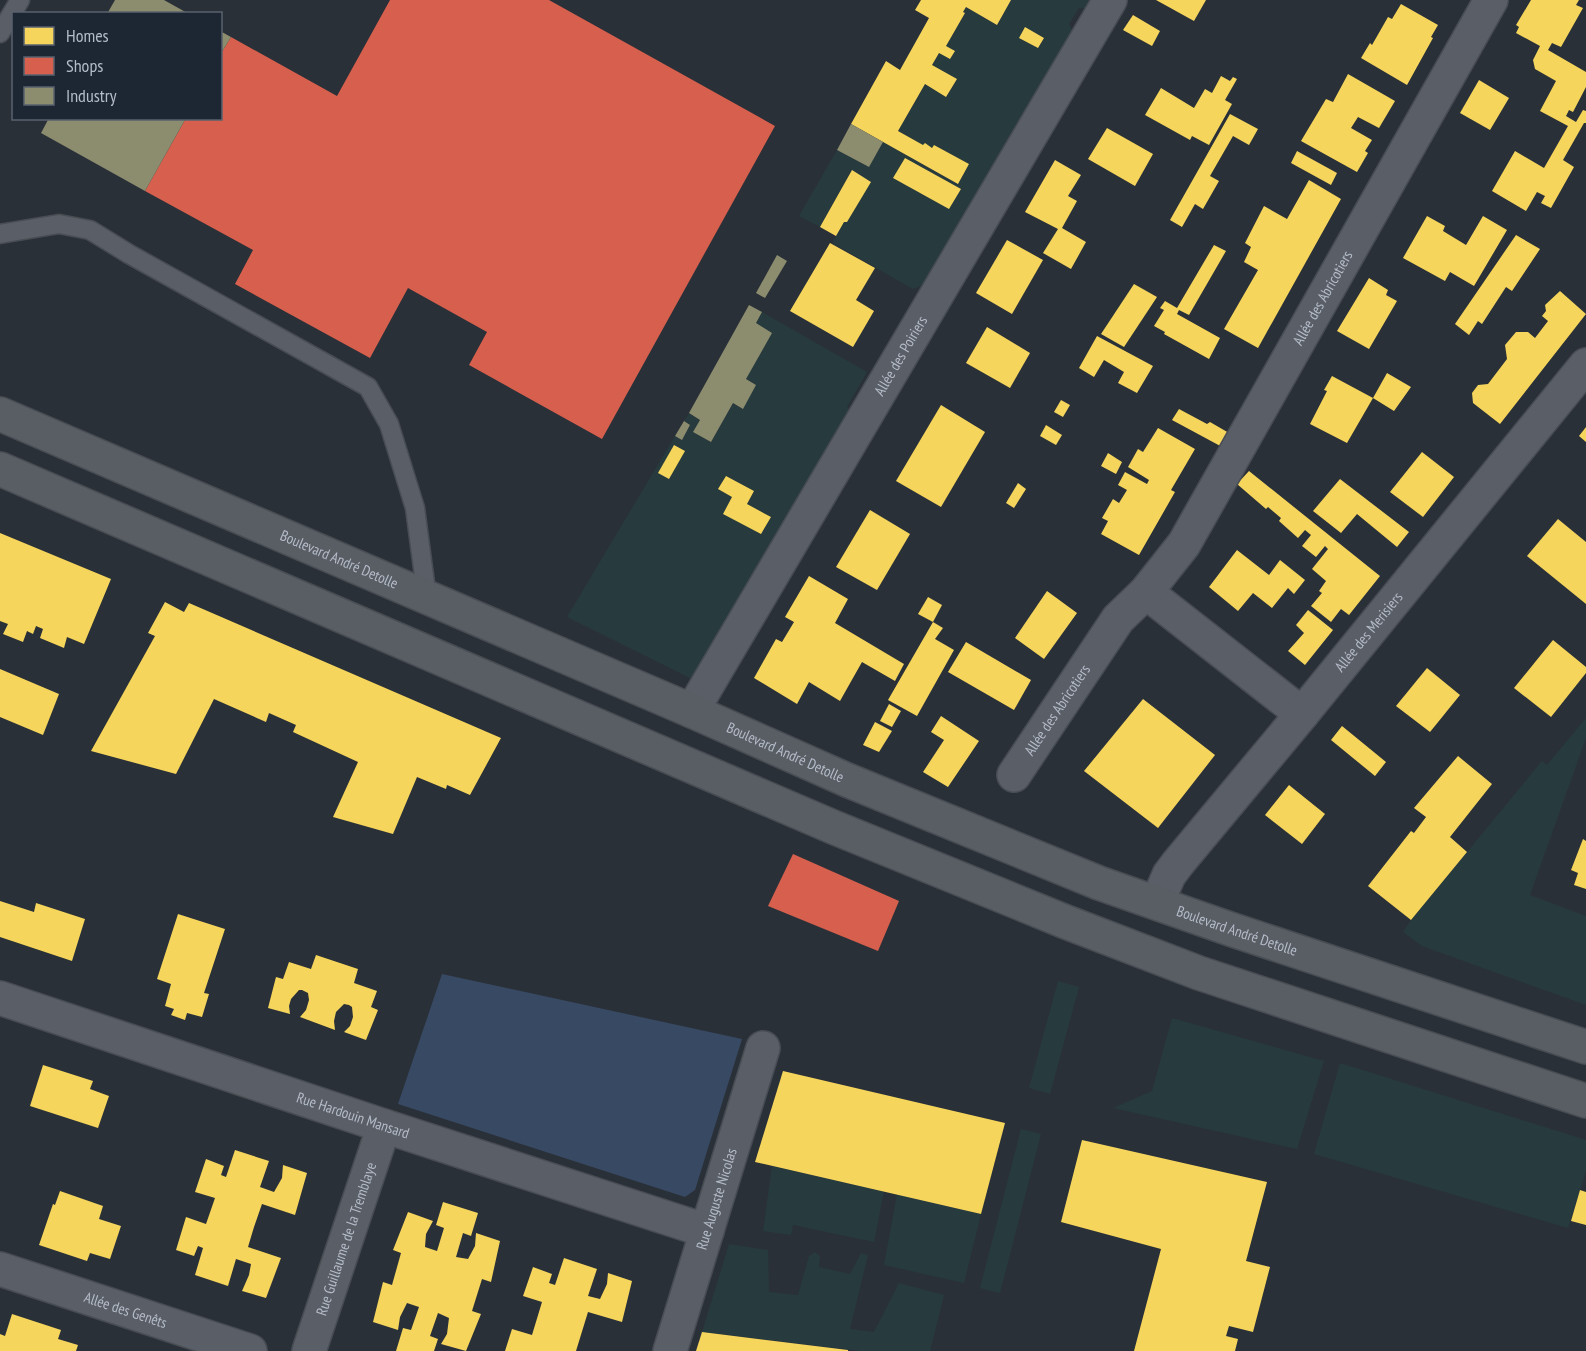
<svg xmlns="http://www.w3.org/2000/svg" width="1586" height="1351" font-family="'PT Sans Narrow',sans-serif">
  <style>
    .green { fill: #273a3e; fill-rule: evenodd }
    .water { fill: #384963 }
    .homes { fill: #f6d55c }
    .shops { fill: #d6604d }
    .industry { fill: #8c8c6e }
    .lines { fill: none; stroke-linecap: round; stroke-linejoin: round }
    .lane-casing { stroke: #484c53; stroke-width: 21 }
    .street-casing { stroke: #484c53; stroke-width: 36 }
    .secondary-casing { stroke: #484c53; stroke-width: 36 }
    .lane { stroke: #5a5e66; stroke-width: 18 }
    .street { stroke: #5a5e66; stroke-width: 33 }
    .secondary { stroke: #595d64; stroke-width: 33 }
    .labels { text-anchor: middle; stroke-width: 6; stroke-linejoin: round; paint-order: stroke }
    .street-label { font-size: 15px; fill: #b4bcc9; stroke: #1d2633 }
  </style>
  <rect width="100%" height="100%" fill="#2a3038"/>
  <g class="green">
    <path d="M1011 0H1094L1089 9 1079 8 1069 24 1074 34 1011 135 923 285 913 289 832 243 844 222H847L870 181 851 171 820 227 799 216 837 150 869 167 883 142 958 184 969 164 934 145 932 148 925 144 923 145 898 131 925 84 946 97 957 80 932 65 939 53 950 59 954 51 946 46 965 13 963 12 966 7 997 25ZM1025 27 1044 38 1038 48 1019 38Z"/>
    <path d="M762 312 867 372 847 407 855 412 698 682 567 617 675 436 682 439 690 425 684 421 689 413 700 420 694 432 711 442 733 403 742 409 756 323ZM726 476 754 491 747 504 771 517 761 534 724 514 732 497 718 489Z"/>
    <polygon points="1586,718 1586,738 1530,895 1586,916 1586,1005 1422,946 1403,932 1411,920 1542,761 1547,765"/>
    <polygon points="1058,981 1079,987 1050,1094 1029,1088"/>
    <polygon points="1172,1018 1324,1061 1297,1149 1113,1108 1152,1091"/>
    <polygon points="1340,1063 1586,1140 1586,1171 1568,1228 1314,1154"/>
    <polygon points="1021,1129 1041,1134 1000,1293 980,1288"/>
    <polygon points="772,1166 884,1191 874,1242 793,1225 791,1235 763,1231"/>
    <polygon points="897,1194 981,1214 964,1283 884,1265"/>
    <polygon points="729,1244 768,1250 769,1292 798,1295 809,1256 815,1252 820,1256 819,1267 850,1274 861,1253 868,1255 850,1329 874,1332 899,1283 944,1295 930,1351 860,1351 702,1332"/>
  </g>
  <polygon class="water" points="442,974 742,1039 695,1190 685,1197 398,1104"/>
  <g class="homes">
    <polygon points="921,0 1011,0 997,25 966,7 963,12 965,13 946,46 955,51 950,59 939,53 932,65 957,79 946,97 925,84 898,131 923,145 925,143 932,148 934,145 969,164 958,184 851,124 886,61 900,70 929,18 915,10"/>
    <polygon points="1156,0 1206,0 1194,21"/>
    <polygon points="1531,0 1579,0 1576,5 1583,8 1561,47 1552,43 1548,50 1586,72 1586,87 1573,112 1569,110 1566,116 1576,122 1583,110 1586,111 1586,123 1584,123 1563,160 1574,167 1551,208 1541,203 1545,196 1537,192 1526,211 1492,191 1515,151 1544,168 1568,126 1540,111 1556,81 1535,69 1533,60 1540,46 1516,33 1519,27 1516,25"/>
    <polygon points="1401,4 1438,25 1431,37 1433,38 1407,85 1361,58 1370,43 1372,45 1388,17 1392,19"/>
    <polygon points="1133,15 1160,31 1152,46 1123,30"/>
    <polygon points="1025,27 1044,38 1038,48 1019,38"/>
    <polygon points="1348,74 1395,101 1379,128 1358,117 1351,128 1372,140 1365,151 1368,153 1357,172 1301,141 1326,99 1333,102"/>
    <polygon points="1221,76 1230,81 1233,77 1237,79 1225,100 1232,104 1209,145 1192,136 1190,140 1145,115 1161,88 1194,108 1205,89 1212,93"/>
    <polygon points="1479,80 1509,98 1490,130 1460,113"/>
    <polygon points="1230,114 1258,129 1249,145 1233,136 1210,176 1219,181 1203,209 1195,204 1182,227 1170,220"/>
    <polygon points="1107,128 1153,154 1135,186 1088,159"/>
    <polygon points="1297,151 1337,173 1331,185 1291,163"/>
    <polygon points="905,158 961,189 949,209 893,178"/>
    <polygon points="1055,160 1081,175 1068,196 1077,201 1062,228 1086,242 1071,269 1043,253 1058,229 1025,212"/>
    <polygon points="852,170 871,182 847,222 844,222 836,236 820,227"/>
    <polygon points="1309,180 1341,199 1258,348 1224,329 1258,270 1244,262 1251,247 1245,243 1264,206 1287,219"/>
    <polygon points="1427,216 1445,226 1443,231 1466,245 1483,216 1507,230 1474,286 1450,272 1445,281 1403,258"/>
    <polygon points="1516,235 1540,249 1512,291 1506,287 1482,324 1478,321 1469,335 1455,324"/>
    <polygon points="1007,240 1043,260 1012,314 976,293"/>
    <polygon points="830,243 875,268 856,300 874,311 853,347 790,311"/>
    <polygon points="1214,245 1226,251 1189,315 1179,310 1177,314 1220,338 1209,359 1164,334 1165,332 1154,326 1164,310 1160,308 1165,301 1177,308"/>
    <polygon points="1369,278 1388,290 1386,295 1397,301 1369,349 1337,331"/>
    <polygon points="1134,284 1157,297 1124,347 1101,334"/>
    <polygon points="1560,291 1586,314 1500,424 1473,403 1472,393 1478,385 1488,384 1507,359 1505,345 1516,332 1528,332 1535,338 1548,321 1542,316 1546,311 1545,305"/>
    <polygon points="987,327 1030,353 1010,388 966,363"/>
    <polygon points="1097,336 1153,366 1137,393 1118,383 1124,372 1104,360 1094,377 1079,368"/>
    <polygon points="1387,373 1411,387 1394,411 1373,398 1347,443 1310,424 1327,391 1324,390 1332,376 1373,398"/>
    <polygon points="1061,400 1070,405 1063,417 1054,412"/>
    <polygon points="941,405 985,432 941,507 896,481"/>
    <polygon points="1179,409 1207,424 1210,422 1229,433 1224,448 1172,420"/>
    <polygon points="1046,425 1062,435 1056,445 1040,436"/>
    <polygon points="1586,427 1586,442 1579,436"/>
    <polygon points="1158,428 1195,449 1171,490 1175,492 1139,555 1101,534 1108,521 1102,518 1113,499 1119,503 1127,490 1118,485 1125,472 1147,484 1149,480 1128,467 1138,449 1143,452"/>
    <polygon points="674,445 685,451 669,479 658,473"/>
    <polygon points="1422,452 1454,477 1423,517 1390,492"/>
    <polygon points="1108,453 1122,462 1116,474 1101,466"/>
    <polygon points="1249,471 1380,576 1349,615 1341,609 1331,622 1311,606 1322,593 1319,591 1326,581 1312,569 1328,549 1325,546 1316,557 1302,546 1311,535 1305,530 1298,538 1279,521 1281,518 1268,507 1266,509 1237,484"/>
    <polygon points="726,476 754,491 747,504 771,517 761,534 723,514 732,497 718,489"/>
    <polygon points="1340,479 1409,532 1397,547 1357,514 1341,533 1313,511"/>
    <polygon points="1018,483 1026,489 1014,508 1006,503"/>
    <polygon points="870,510 910,534 877,590 836,567"/>
    <polygon points="1558,519 1586,542 1586,604 1527,556"/>
    <polygon points="0,533 111,579 84,644 67,637 64,648 40,638 43,629 36,626 33,634 27,631 23,642 3,634 8,624 0,621"/>
    <polygon points="1237,550 1269,575 1280,560 1305,580 1294,594 1288,588 1272,608 1253,593 1238,611 1209,587"/>
    <polygon points="809,576 848,599 835,623 904,664 895,681 862,662 840,701 809,682 797,704 754,678 776,639 782,642 794,622 785,617"/>
    <polygon points="1047,591 1077,613 1044,659 1015,638"/>
    <polygon points="928,597 942,605 933,622 918,614"/>
    <polygon points="165,602 184,612 189,603 501,738 470,795 447,785 446,789 417,777 393,834 333,817 358,762 293,732 296,725 269,713 266,722 214,699 176,774 91,751 155,636 148,633"/>
    <polygon points="1308,610 1333,630 1305,665 1288,651 1304,633 1296,625"/>
    <polygon points="933,622 943,628 935,639 954,650 917,716 888,700"/>
    <polygon points="1553,640 1586,667 1586,673 1551,717 1514,688"/>
    <polygon points="966,642 1031,680 1014,710 948,672"/>
    <polygon points="1427,668 1460,695 1430,732 1396,706"/>
    <polygon points="0,669 59,694 43,735 0,717"/>
    <polygon points="1143,699 1215,755 1158,828 1084,771"/>
    <polygon points="889,704 901,711 892,727 880,721"/>
    <polygon points="941,716 979,741 948,787 923,772 944,740 931,732"/>
    <polygon points="875,722 892,731 879,752 863,745"/>
    <polygon points="1342,726 1386,762 1375,776 1331,740"/>
    <polygon points="1458,756 1492,784 1450,837 1467,852 1411,920 1368,886 1411,831 1414,833 1426,817 1414,808"/>
    <polygon points="1289,785 1325,814 1302,844 1265,815"/>
    <polygon points="1583,839 1586,841 1586,889 1574,885 1578,873 1571,870"/>
    <polygon points="0,901 34,912 36,903 85,919 72,961 0,937"/>
    <polygon points="178,914 225,929 204,993 209,994 202,1017 187,1013 185,1020 171,1015 174,1009 165,1006 171,984 157,979"/>
    <polygon points="316,955 358,969 354,983 377,991 371,1007 378,1010 366,1040 344,1032 350,1026 353,1017 352,1007 349,1005 344,1004 336,1012 334,1021 335,1030 300,1017 306,1010 309,1000 308,993 302,990 299,990 291,999 289,1006 290,1014 268,1008 276,977 283,979 289,962 311,969"/>
    <polygon points="43,1065 93,1081 90,1089 109,1096 98,1128 30,1106"/>
    <polygon points="783,1071 1005,1123 981,1214 755,1162"/>
    <polygon points="1082,1140 1267,1182 1246,1261 1270,1267 1253,1332 1229,1326 1226,1336 1238,1339 1235,1351 1134,1351 1161,1249 1061,1222"/>
    <polygon points="235,1150 269,1161 260,1187 274,1192 282,1178 283,1165 307,1173 295,1215 262,1204 254,1227 248,1247 281,1258 266,1298 242,1291 249,1275 251,1264 236,1259 228,1286 195,1275 203,1248 198,1246 194,1256 176,1250 186,1217 206,1224 215,1198 195,1192 206,1159 224,1166 221,1175 226,1177"/>
    <polygon points="1580,1190 1586,1192 1586,1225 1571,1221"/>
    <polygon points="60,1191 103,1206 99,1219 121,1226 110,1259 90,1253 87,1261 39,1245 53,1204 55,1205"/>
    <polygon points="443,1202 478,1213 471,1236 463,1233 456,1257 468,1259 475,1246 476,1233 500,1241 491,1282 482,1279 472,1311 481,1314 466,1351 441,1344 447,1334 449,1318 438,1313 430,1336 438,1339 434,1351 396,1351 403,1328 411,1330 419,1307 407,1303 400,1317 398,1330 373,1322 383,1282 392,1285 401,1253 393,1250 408,1212 433,1221 426,1234 425,1247 437,1251 444,1228 436,1225"/>
    <polygon points="564,1258 597,1269 588,1296 600,1299 607,1284 608,1273 632,1281 622,1322 588,1312 576,1351 505,1351 512,1329 532,1335 542,1302 523,1296 533,1267 552,1274 549,1283 555,1285"/>
    <polygon points="12,1314 61,1330 58,1339 78,1345 76,1351 0,1351 0,1334 5,1336"/>
    <polygon points="702,1332 848,1350 848,1351 696,1351"/>
  </g>
  <g class="shops">
    <polygon points="390,0 549,0 775,126 602,439 469,365 487,332 408,288 370,358 235,284 253,250 145,191 186,118 220,118 220,55 231,37 337,96"/>
    <polygon points="793,854 899,901 878,951 768,906"/>
  </g>
  <g class="industry">
    <polygon points="115,0 164,0 189,14 107,14"/>
    <polygon points="220,31 231,37 220,55"/>
    <polygon points="49,118 186,118 145,191 41,133"/>
    <polygon points="851,124 883,142 869,167 837,150"/>
    <polygon points="777,255 787,261 765,298 756,293"/>
    <polygon points="749,305 762,312 756,323 772,333 746,379 756,385 743,409 733,403 711,442 693,432 700,420 689,413"/>
    <polygon points="684,421 690,425 682,440 675,436"/>
  </g>
  <g class="lines">
    <g class="lane-casing">
      <g id="lane">
        <polyline points="0,33 20,0"/>
        <polyline points="0,234 59,224 90,230 129,254 368,387 389,424 415,508 427,598"/>
      </g>
    </g>
    <g class="street-casing">
      <g id="street">
        <polyline points="1146,592 1302,714"/>
        <path id="s1" d="M692 711 1110 0"/>
        <path id="s2" d="M1014 775 1118 619 1146 592 1184 544 1491 0"/>
        <path id="s3" d="M1157 903 1169 875 1178 863 1302 714 1586 365"/>
        <path id="s4" d="M0 998 384 1126 707 1231"/>
        <path id="s5" d="M0 1269 250 1351"/>
        <path id="s6" d="M309 1351 384 1126"/>
        <path id="s7" d="M670 1351 763 1048"/>
      </g>
    </g>
    <g class="secondary-casing">
      <g id="secondary">
        <path id="s8" d="M0 414 692 711 847 780 1099 883 1230 929 1586 1047"/>
        <polyline points="0,469 833,827 1066,922 1199,973 1586,1101"/>
      </g>
    </g>
    <use href="#lane" class="lane"/>
    <use href="#street" class="street"/>
    <use href="#secondary" class="secondary"/>
  </g>
  <g class="labels">
    <g class="street-label">
      <text dy="5" stroke="none"><textPath href="#s2" startOffset="570">Allée des Abricotiers</textPath></text>
      <text dy="5" stroke="none"><textPath href="#s1" startOffset="412">Allée des Poiriers</textPath></text>
      <text dy="5" stroke="none"><textPath href="#s8" startOffset="369">Boulevard André Detolle</textPath></text>
      <text dy="5" stroke="none"><textPath href="#s3" startOffset="345">Allée des Merisiers</textPath></text>
      <text dy="5" stroke="none"><textPath href="#s2" startOffset="78">Allée des Abricotiers</textPath></text>
      <text dy="5" stroke="none"><textPath href="#s8" startOffset="855">Boulevard André Detolle</textPath></text>
      <text dy="5" stroke="none"><textPath href="#s8" startOffset="1341">Boulevard André Detolle</textPath></text>
      <text dy="5" stroke="none"><textPath href="#s4" startOffset="372">Rue Hardouin Mansard</textPath></text>
      <text dy="5" stroke="none"><textPath href="#s7" startOffset="159">Rue Auguste Nicolas</textPath></text>
      <text dy="5" stroke="none"><textPath href="#s6" startOffset="118">Rue Guillaume de la Tremblaye</textPath></text>
      <text dy="5" stroke="none"><textPath href="#s5" startOffset="132">Allée des Genêts</textPath></text>
    </g>
  </g>
  <rect x="12" y="12" width="210" height="108" fill="#1d2633" stroke="#59626f" stroke-width="1.5"/>
  <rect x="24" y="27" width="30" height="18" fill="#f6d55c" stroke="#59626f" stroke-width="1.5"/>
  <text x="66" y="42" font-size="18" fill="#b4bcc9">Homes</text>
  <rect x="24" y="57" width="30" height="18" fill="#d6604d" stroke="#59626f" stroke-width="1.5"/>
  <text x="66" y="72" font-size="18" fill="#b4bcc9">Shops</text>
  <rect x="24" y="87" width="30" height="18" fill="#8c8c6e" stroke="#59626f" stroke-width="1.5"/>
  <text x="66" y="102" font-size="18" fill="#b4bcc9">Industry</text>
</svg>
